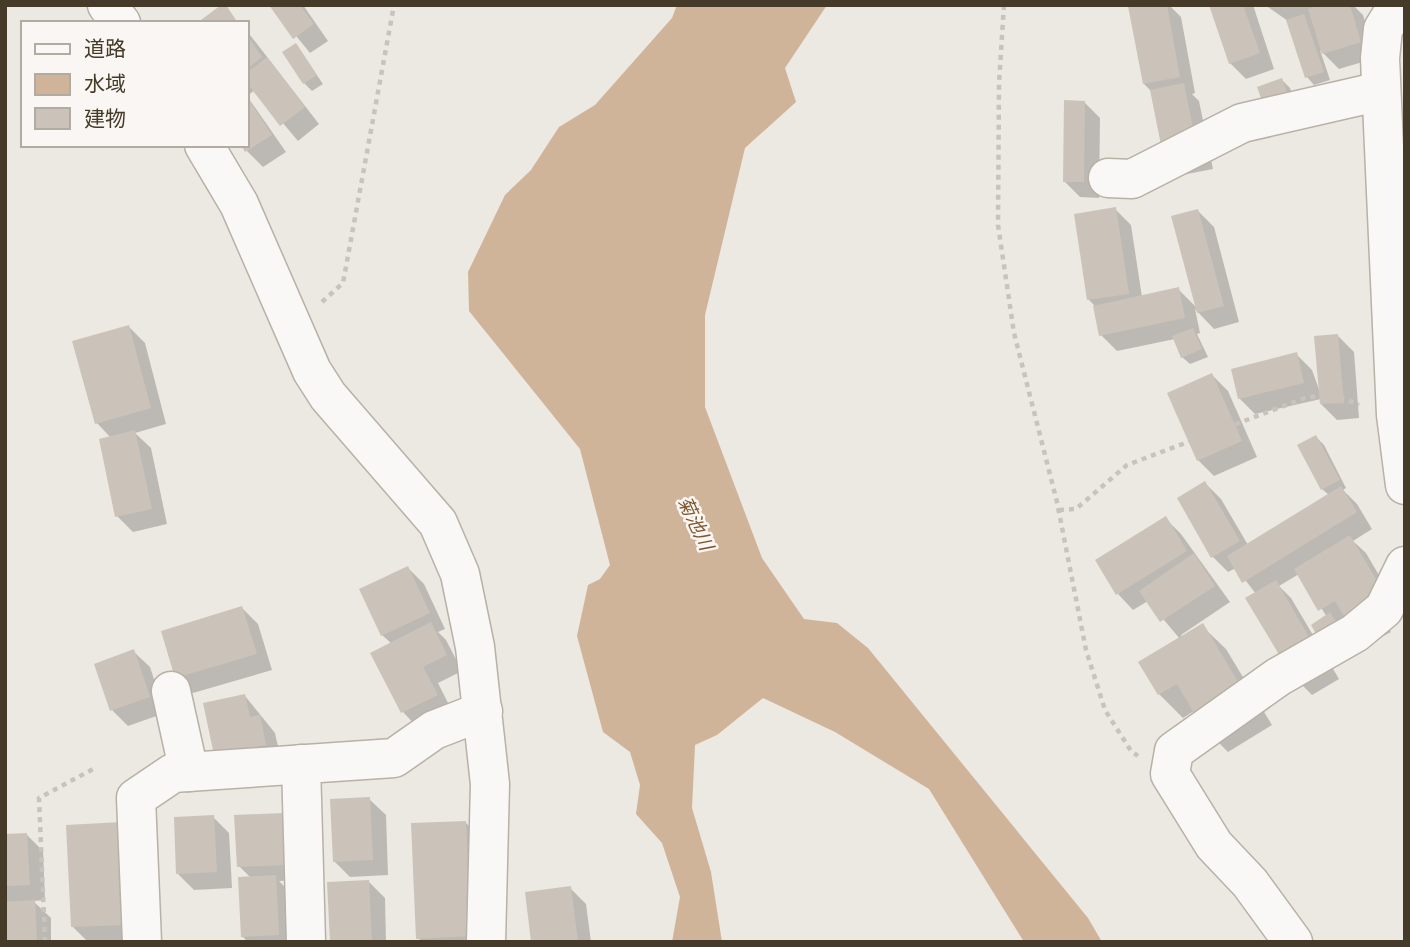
<svg xmlns="http://www.w3.org/2000/svg" width="1410" height="947" font-family="'DM Sans','Noto Sans JP',sans-serif">
  <style>
    .water { fill: #d0b49a }
    .shadow { fill: #0003 }
    .building { fill: #cbc3b9 }
    .lines { fill: none; stroke-linecap: round; stroke-linejoin: round }
    .minor-casing { stroke: #b7b1a6; stroke-width: 41 }
    .path { stroke: #c8c3bc; stroke-width: 4.5; stroke-dasharray: 5 5; stroke-linecap: butt }
    .minor { stroke: #faf8f6; stroke-width: 38 }
    .labels { text-anchor: middle; stroke-width: 5; stroke-linejoin: round; paint-order: stroke }
    .water-label { font-size: 19px; font-style: italic; fill: #7f592d; stroke: #f9f6f3 }
  </style>
  <rect width="100%" height="100%" fill="#ece8e2"/>
  <polygon class="water" points="677,5 827,5 785,68 796,102 745,148 705,315 705,407 762,558 804,619 837,623 868,648 1088,918 1102,942 1024,942 929,789 835,732 763,698 717,735 695,745 692,808 711,872 722,942 672,942 680,897 662,843 636,814 640,785 630,752 603,732 577,636 588,585 600,579 610,565 580,449 469,311 468,272 505,195 531,170 559,127 595,105 672,18"/>
  <g class="shadow">
    <polygon points="271,5 303,5 328,41 310,53"/>
    <polygon points="1143,5 1169,5 1181,17 1195,93 1192,94 1199,101 1213,169 1182,175 1152,92 1144,84 1130,8"/>
    <polygon points="1211,5 1253,5 1274,69 1246,79 1230,63"/>
    <polygon points="1265,5 1353,5 1363,15 1376,58 1339,69 1320,50 1330,80 1314,85 1307,77 1288,21"/>
    <polygon points="247,31 319,124 298,141 255,90 247,96 286,152 263,167 247,151"/>
    <polygon points="296,45 323,84 312,91 304,83"/>
    <polygon points="1282,80 1290,88 1302,122 1279,130"/>
    <polygon points="1084,102 1100,118 1099,198 1080,197 1064,181"/>
    <polygon points="1115,209 1131,225 1142,297 1178,289 1197,308 1198,211 1214,227 1239,322 1214,329 1195,309 1200,333 1197,334 1208,357 1190,364 1182,357 1175,339 1117,351 1101,335 1094,305 1089,300"/>
    <polygon points="129,327 145,343 166,424 135,433 151,448 167,524 133,532 117,516 111,438 97,423"/>
    <polygon points="1338,336 1354,352 1359,418 1337,420 1321,404 1321,399 1255,414 1239,398 1296,354 1312,370 1321,395"/>
    <polygon points="1212,375 1228,391 1257,457 1214,476 1198,460"/>
    <polygon points="1316,437 1324,445 1346,488 1343,490 1357,504 1372,529 1353,541 1366,553 1401,613 1385,622 1391,632 1378,639 1366,628 1339,624 1327,617 1299,574 1279,586 1291,598 1339,679 1312,695 1296,679 1256,594 1236,568 1228,572 1212,556 1205,483 1221,499 1248,545 1329,495 1322,489"/>
    <polygon points="1165,518 1181,534 1230,602 1181,635 1183,638 1202,626 1226,649 1272,725 1228,752 1205,729 1194,711 1183,718 1159,694 1180,639 1148,601 1133,610 1118,594"/>
    <polygon points="408,568 424,584 445,629 438,632 446,640 462,671 438,683 452,711 418,728 403,712 373,654 392,644 382,635"/>
    <polygon points="242,608 258,624 272,670 193,693 177,677"/>
    <polygon points="134,652 150,667 165,713 128,726 112,710"/>
    <polygon points="245,696 275,733 281,760 232,770"/>
    <polygon points="369,799 386,815 388,875 350,877 334,861"/>
    <polygon points="236,816 301,880 279,881 291,893 294,942 248,942 242,936 251,878 239,866"/>
    <polygon points="213,817 229,833 232,888 194,890 178,874"/>
    <polygon points="465,822 488,846 492,942 422,942 418,938"/>
    <polygon points="68,826 148,942 88,942 72,926"/>
    <polygon points="27,835 43,851 45,900 33,901 51,918 51,942 5,942 5,836"/>
    <polygon points="369,882 385,898 386,942 332,942"/>
    <polygon points="570,888 586,904 591,942 532,942"/>
  </g>
  <g class="building">
    <polygon points="221,5 226,5 238,23 197,23"/>
    <polygon points="269,5 300,5 314,24 293,39"/>
    <polygon points="1167,5 1180,77 1143,84 1128,6"/>
    <polygon points="1209,5 1243,5 1260,53 1229,64"/>
    <polygon points="1321,5 1350,5 1361,42 1322,54 1308,9"/>
    <polygon points="1304,14 1324,72 1305,78 1286,20"/>
    <polygon points="247,35 262,57 247,69"/>
    <polygon points="296,43 317,75 303,84 282,52"/>
    <polygon points="267,57 305,107 280,126 247,83 247,73"/>
    <polygon points="1282,78 1295,115 1270,123 1257,87"/>
    <polygon points="1184,83 1198,153 1164,160 1150,90"/>
    <polygon points="247,97 272,135 245,152 241,145 247,145"/>
    <polygon points="1064,100 1085,101 1084,182 1063,182"/>
    <polygon points="1116,207 1129,294 1087,300 1074,214"/>
    <polygon points="1198,209 1224,306 1197,313 1171,216"/>
    <polygon points="1179,287 1185,318 1099,336 1093,306"/>
    <polygon points="129,325 151,408 95,424 72,341"/>
    <polygon points="1193,328 1202,349 1181,358 1172,336"/>
    <polygon points="1338,334 1344,403 1320,404 1314,336"/>
    <polygon points="1297,352 1304,383 1238,399 1231,369"/>
    <polygon points="1212,373 1242,441 1197,461 1167,393"/>
    <polygon points="135,430 152,509 115,517 99,439"/>
    <polygon points="1316,435 1340,480 1321,490 1297,445"/>
    <polygon points="1205,481 1240,541 1211,558 1177,498"/>
    <polygon points="1341,486 1357,512 1242,583 1227,556"/>
    <polygon points="1166,516 1187,551 1116,595 1095,560"/>
    <polygon points="1350,535 1386,596 1344,616 1335,601 1318,611 1294,569"/>
    <polygon points="1194,553 1215,586 1160,622 1139,591"/>
    <polygon points="408,566 430,613 381,636 359,589"/>
    <polygon points="1276,580 1324,663 1295,681 1245,598"/>
    <polygon points="242,606 257,654 175,678 161,631"/>
    <polygon points="1330,612 1350,644 1329,656 1311,625"/>
    <polygon points="431,622 447,655 423,667 438,695 401,713 370,653"/>
    <polygon points="1203,623 1250,702 1204,730 1177,684 1158,695 1138,662"/>
    <polygon points="134,649 150,697 110,711 94,664"/>
    <polygon points="245,694 250,717 260,715 266,745 214,755 203,703"/>
    <polygon points="370,797 373,860 333,862 330,799"/>
    <polygon points="284,813 286,865 237,867 234,815"/>
    <polygon points="214,815 217,872 176,874 174,817"/>
    <polygon points="466,821 471,936 416,939 411,823"/>
    <polygon points="121,822 125,925 71,927 66,825"/>
    <polygon points="27,833 30,885 5,886 5,834"/>
    <polygon points="276,875 279,935 241,937 238,877"/>
    <polygon points="369,880 372,942 330,942 327,882"/>
    <polygon points="571,886 578,942 531,942 525,892"/>
    <polygon points="35,900 37,942 5,942 5,902"/>
  </g>
  <g class="lines">
    <g class="minor-casing">
      <g id="minor">
        <polyline points="107,5 121,23"/>
        <polyline points="1398,5 1383,29 1380,58 1396,415 1405,485"/>
        <polyline points="204,145 239,204 312,371 328,396 438,523 460,574 475,647 490,784 486,942"/>
        <polyline points="1108,178 1132,179 1242,123 1381,91"/>
        <polyline points="171,691 189,772"/>
        <polyline points="301,764 306,942"/>
        <polyline points="142,942 136,798 173,773 394,758 434,730 483,711"/>
        <polyline points="1293,942 1250,883 1214,845 1170,774 1174,751 1278,677 1355,633 1384,609 1405,566"/>
      </g>
    </g>
    <g class="path">
      <polyline points="1004,5 999,83 998,225 1014,333 1057,502 1086,650 1105,710 1131,751 1138,756"/>
      <polyline points="322,302 343,283 394,5"/>
      <polyline points="1059,510 1076,509 1127,465 1305,398 1334,394 1359,405"/>
      <polyline points="45,942 39,798 97,767"/>
    </g>
    <use href="#minor" class="minor"/>
  </g>
  <g class="labels">
    <g class="water-label">
      <text transform="translate(696 523) rotate(65)" y="7">菊池川</text>
    </g>
  </g>
  <rect width="1410" height="947" fill="none" stroke="#463b28" stroke-width="14"/>
  <rect x="21" y="21" width="228" height="126" fill="#f9f6f3" stroke="#b1aba2" stroke-width="2"/>
  <rect x="35" y="44" width="35" height="10" fill="#faf8f6" stroke="#b1aba2" stroke-width="2"/>
  <text x="84" y="56" font-size="21" fill="#463b28">道路</text>
  <rect x="35" y="74" width="35" height="21" fill="#d0b49a" stroke="#b1aba2" stroke-width="2"/>
  <text x="84" y="91" font-size="21" fill="#463b28">水域</text>
  <rect x="35" y="108" width="35" height="21" fill="#cbc3b9" stroke="#b1aba2" stroke-width="2"/>
  <text x="84" y="126" font-size="21" fill="#463b28">建物</text>
</svg>
